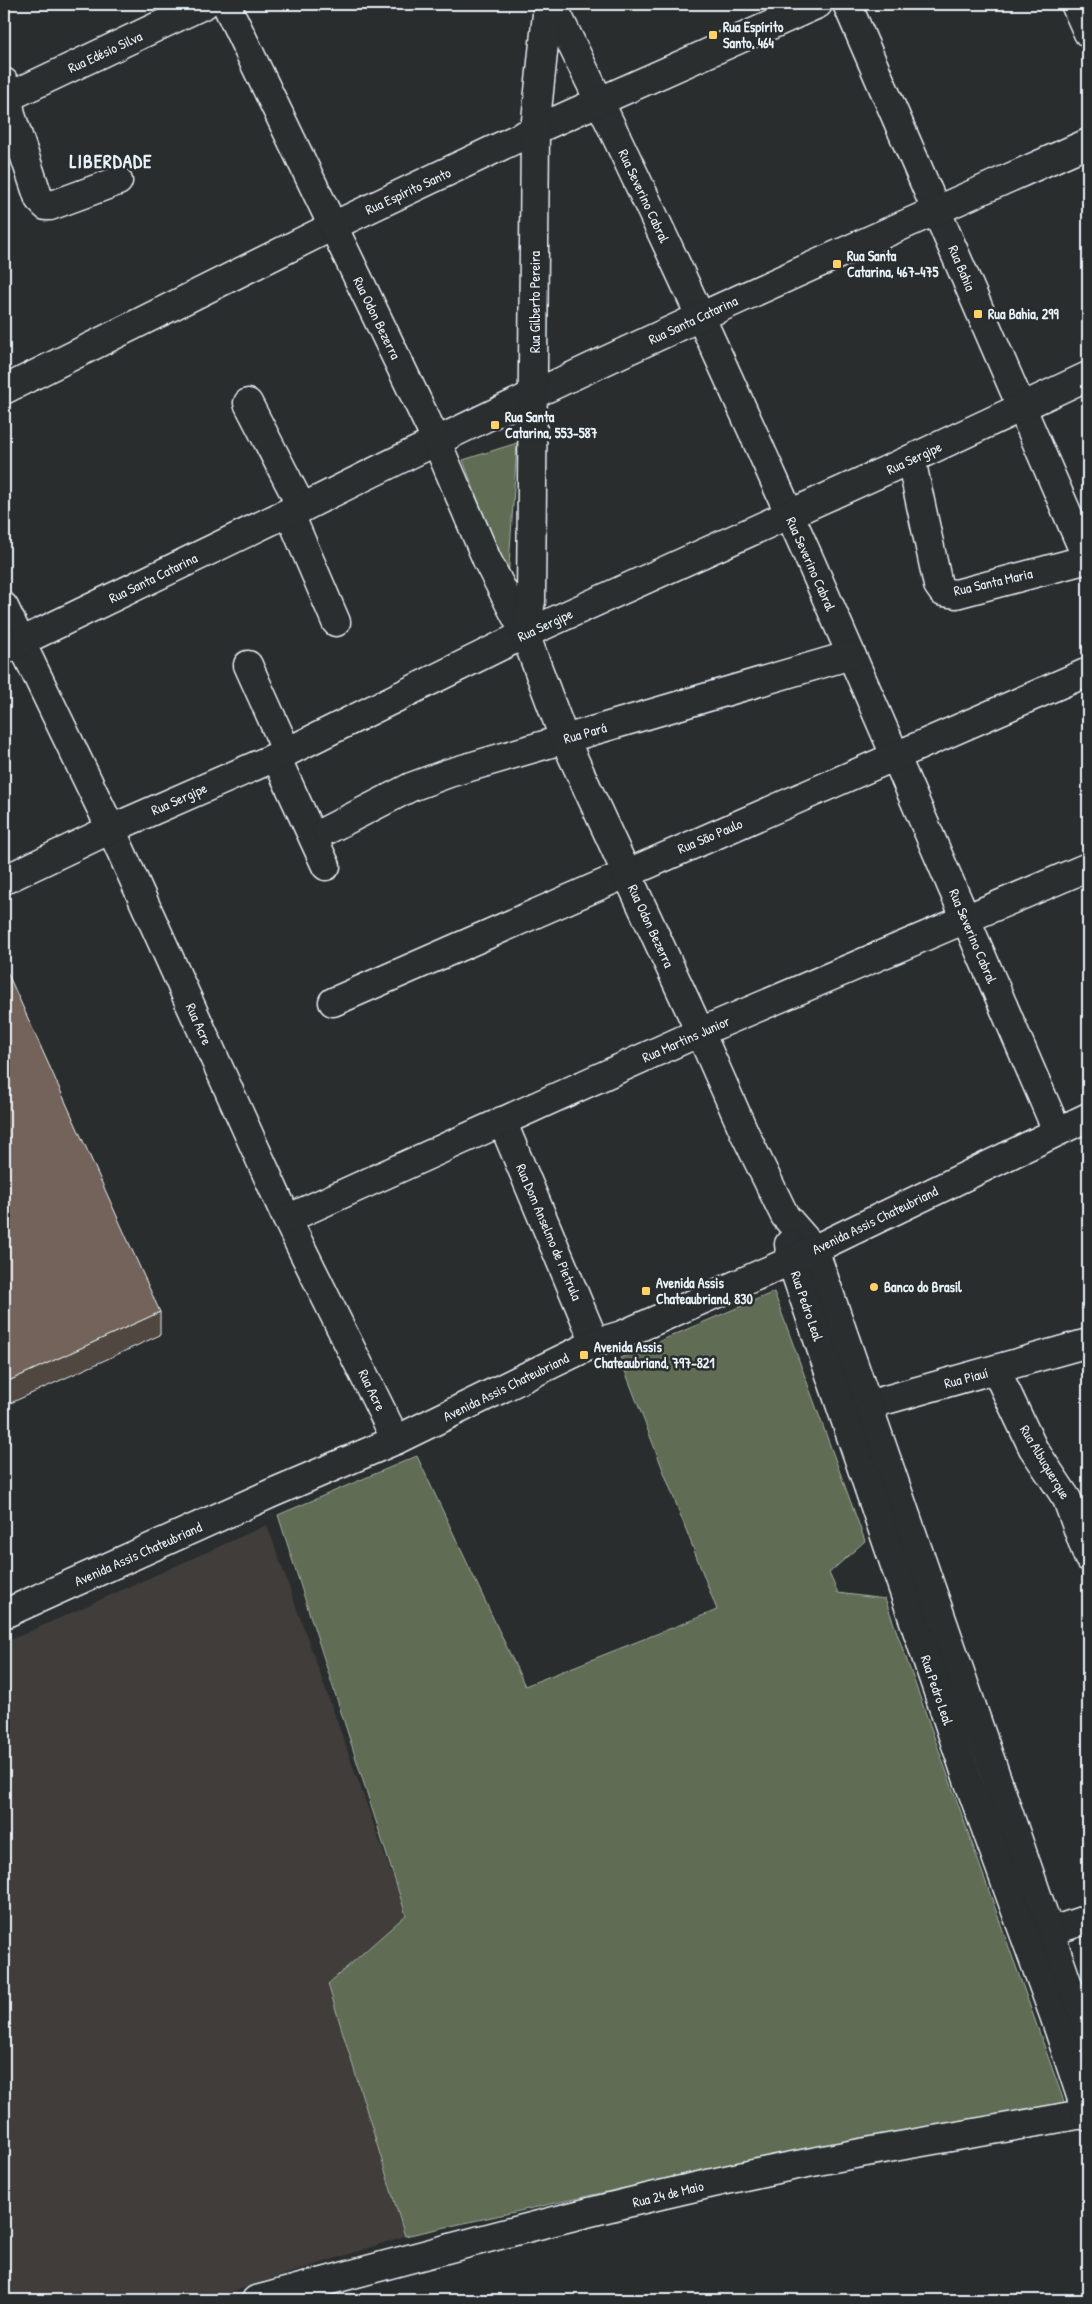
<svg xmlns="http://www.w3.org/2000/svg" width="1092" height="2304" font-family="'Patrick Hand',sans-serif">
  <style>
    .built { fill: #403e3b }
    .green { fill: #606c53; stroke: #a4aea6 }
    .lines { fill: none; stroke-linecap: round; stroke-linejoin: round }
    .minor-casing { stroke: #e8f1f8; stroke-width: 31 }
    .major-casing { stroke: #e8f1f8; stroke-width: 31 }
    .minor { stroke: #2a2d2e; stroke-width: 28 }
    .major { stroke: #2a2d2e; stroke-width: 28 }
    .shaded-wall { fill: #50463f; stroke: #e8f1f8 }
    .building { fill: #73645a; stroke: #e8f1f8 }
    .poi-dot { fill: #ffd166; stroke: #2a2d2e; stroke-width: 2 }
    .labels { text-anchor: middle; stroke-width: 5; stroke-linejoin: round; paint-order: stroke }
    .poi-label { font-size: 14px; font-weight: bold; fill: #e8f1f8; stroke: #2a2d2e; text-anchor: start }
    .street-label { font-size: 14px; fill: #e8f1f8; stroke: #2a2d2e }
    .district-label { font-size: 19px; font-weight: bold; letter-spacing: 1px; fill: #e8f1f8; stroke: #2a2d2e }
  </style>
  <rect width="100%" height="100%" fill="#2a2d2e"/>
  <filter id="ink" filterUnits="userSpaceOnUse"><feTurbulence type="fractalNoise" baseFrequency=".02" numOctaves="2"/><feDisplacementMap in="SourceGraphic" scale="10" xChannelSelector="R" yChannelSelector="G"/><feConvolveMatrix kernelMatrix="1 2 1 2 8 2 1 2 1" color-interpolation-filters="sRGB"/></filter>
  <g filter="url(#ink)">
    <polygon class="built" points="267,1525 406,1915 328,1984 405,2236 207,2300 148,2295 48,2300 4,2300 4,1643"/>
    <g class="green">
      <polygon points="517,443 508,581 463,460"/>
      <polygon points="774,1292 865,1541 829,1573 838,1593 885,1599 1067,2110 679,2176 405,2236 328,1984 406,1915 278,1515 417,1456 525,1686 717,1610 620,1358"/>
    </g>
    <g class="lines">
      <g class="minor-casing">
        <g id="minor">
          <path d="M552 4C734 373 894 753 1057 1131"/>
          <polyline points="847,4 1088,561"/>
          <polyline points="1075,4 1088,33"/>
          <polyline points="4,82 12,118 39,199 46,206 50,206 118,181"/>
          <polyline points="4,99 205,4"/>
          <polyline points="4,390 333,226 535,130 818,4"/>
          <polyline points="248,403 302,508"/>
          <polyline points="911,459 938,585 943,592 956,594 1088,559"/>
          <polyline points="289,512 336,622"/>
          <polyline points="4,607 111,829 287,1219 396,1440"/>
          <path d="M4 650 289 512 302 508C560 377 824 260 1088 143"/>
          <polyline points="248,665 287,752"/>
          <polyline points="276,757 326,866"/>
          <polyline points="327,830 411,787 449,773 851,655"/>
          <polyline points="4,880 111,829 287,752 525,634 911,459 1088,376"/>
          <polyline points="333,1002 1088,672"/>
          <polyline points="502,1121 595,1343"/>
          <polyline points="287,1219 700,1032 1088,867"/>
          <polyline points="996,1370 1033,1448 1067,1499 1088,1557"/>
          <polyline points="845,1414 868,1405 1088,1343"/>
          <polyline points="1028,1939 1088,1919"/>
          <path d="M256 2300C424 2255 593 2208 763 2172 871 2149 980 2133 1088 2113"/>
        </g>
      </g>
      <g class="major-casing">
        <g id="major">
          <polyline points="226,4 436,440 487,560 525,634 564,738 700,1032 745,1134 785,1216 814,1249 1088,2043"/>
          <polyline points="525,634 531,601 535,130 548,4"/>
          <polyline points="789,1244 791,1260 968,1780 1055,2018 1088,2117"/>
          <polyline points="4,1614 272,1493 396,1440 595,1343 622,1335 788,1262 1088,1117"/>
        </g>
      </g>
      <use href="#minor" class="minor"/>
      <use href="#major" class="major"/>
    </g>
    <polygon class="shaded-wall" points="160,1312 160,1335 4,1406 4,1383"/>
    <polygon class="building" points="4,965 160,1312 4,1383"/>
  </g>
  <g class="poi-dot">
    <rect x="708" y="30" width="10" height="10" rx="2.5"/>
    <rect x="832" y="259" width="10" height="10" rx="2.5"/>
    <rect x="973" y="309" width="10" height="10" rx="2.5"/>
    <rect x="490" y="420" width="10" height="10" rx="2.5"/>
    <circle cx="874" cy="1287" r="5"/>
    <rect x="641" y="1286" width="10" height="10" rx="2.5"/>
    <rect x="579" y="1350" width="10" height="10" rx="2.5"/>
  </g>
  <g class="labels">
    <g class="poi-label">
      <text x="723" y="32">Rua Espírito<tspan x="723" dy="16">Santo, 464</tspan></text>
      <text x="847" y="261">Rua Santa<tspan x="847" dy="16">Catarina, 467-475</tspan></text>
      <text x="988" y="319">Rua Bahia, 299</text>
      <text x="505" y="422">Rua Santa<tspan x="505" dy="16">Catarina, 553-587</tspan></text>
      <text x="656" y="1288">Avenida Assis<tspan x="656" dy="16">Chateaubriand, 830</tspan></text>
      <text x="884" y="1292">Banco do Brasil</text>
      <text x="594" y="1352">Avenida Assis<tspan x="594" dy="16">Chateaubriand, 797-821</tspan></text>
    </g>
    <g class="street-label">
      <text transform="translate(105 52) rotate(-25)" y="5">Rua Edésio Silva</text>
      <text transform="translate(408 191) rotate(-25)" y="5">Rua Espírito Santo</text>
      <text transform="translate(644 196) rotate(65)" y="5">Rua Severino Cabral</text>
      <text transform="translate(962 268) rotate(67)" y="5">Rua Bahia</text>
      <text transform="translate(535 302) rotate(-90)" y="5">Rua Gilberto Pereira</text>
      <text transform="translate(377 318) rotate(64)" y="5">Rua Odon Bezerra</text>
      <text transform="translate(693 320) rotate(-25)" y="5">Rua Santa Catarina</text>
      <text transform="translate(914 458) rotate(-25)" y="5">Rua Sergipe</text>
      <text transform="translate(811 564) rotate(66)" y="5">Rua Severino Cabral</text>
      <text transform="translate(153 578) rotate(-26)" y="5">Rua Santa Catarina</text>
      <text transform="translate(993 582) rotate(-13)" y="5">Rua Santa Maria</text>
      <text transform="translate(545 625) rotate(-25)" y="5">Rua Sergipe</text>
      <text transform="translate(585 733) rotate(-16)" y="5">Rua Pará</text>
      <text transform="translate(179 799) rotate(-24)" y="5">Rua Sergipe</text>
      <text transform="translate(710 836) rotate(-23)" y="5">Rua São Paulo</text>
      <text transform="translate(651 926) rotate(65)" y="5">Rua Odon Bezerra</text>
      <text transform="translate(973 936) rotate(67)" y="5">Rua Severino Cabral</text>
      <text transform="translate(199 1024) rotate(66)" y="5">Rua Acre</text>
      <text transform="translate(686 1039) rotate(-24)" y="5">Rua Martins Junior</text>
      <text transform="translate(875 1220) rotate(-26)" y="5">Avenida Assis Chateubriand</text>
      <text transform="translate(549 1232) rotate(67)" y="5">Rua Dom Anselmo de Pietrula</text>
      <text transform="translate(807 1306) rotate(71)" y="5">Rua Pedro Leal</text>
      <text transform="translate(966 1378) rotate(-15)" y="5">Rua Piauí</text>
      <text transform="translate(506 1387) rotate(-26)" y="5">Avenida Assis Chateubriand</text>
      <text transform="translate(372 1390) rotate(64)" y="5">Rua Acre</text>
      <text transform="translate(1045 1462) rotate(59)" y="5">Rua Albuquerque</text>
      <text transform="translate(138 1554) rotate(-24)" y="5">Avenida Assis Chateubriand</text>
      <text transform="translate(937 1690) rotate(71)" y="5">Rua Pedro Leal</text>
      <text transform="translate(668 2194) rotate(-14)" y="5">Rua 24 de Maio</text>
    </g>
    <g class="district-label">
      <text x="111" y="168">LIBERDADE</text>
    </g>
  </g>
  <rect width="1092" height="2304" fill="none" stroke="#2a2d2e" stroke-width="20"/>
  <rect x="10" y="10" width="1072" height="2284" fill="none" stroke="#e8f1f8" stroke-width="2" filter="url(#ink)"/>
</svg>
